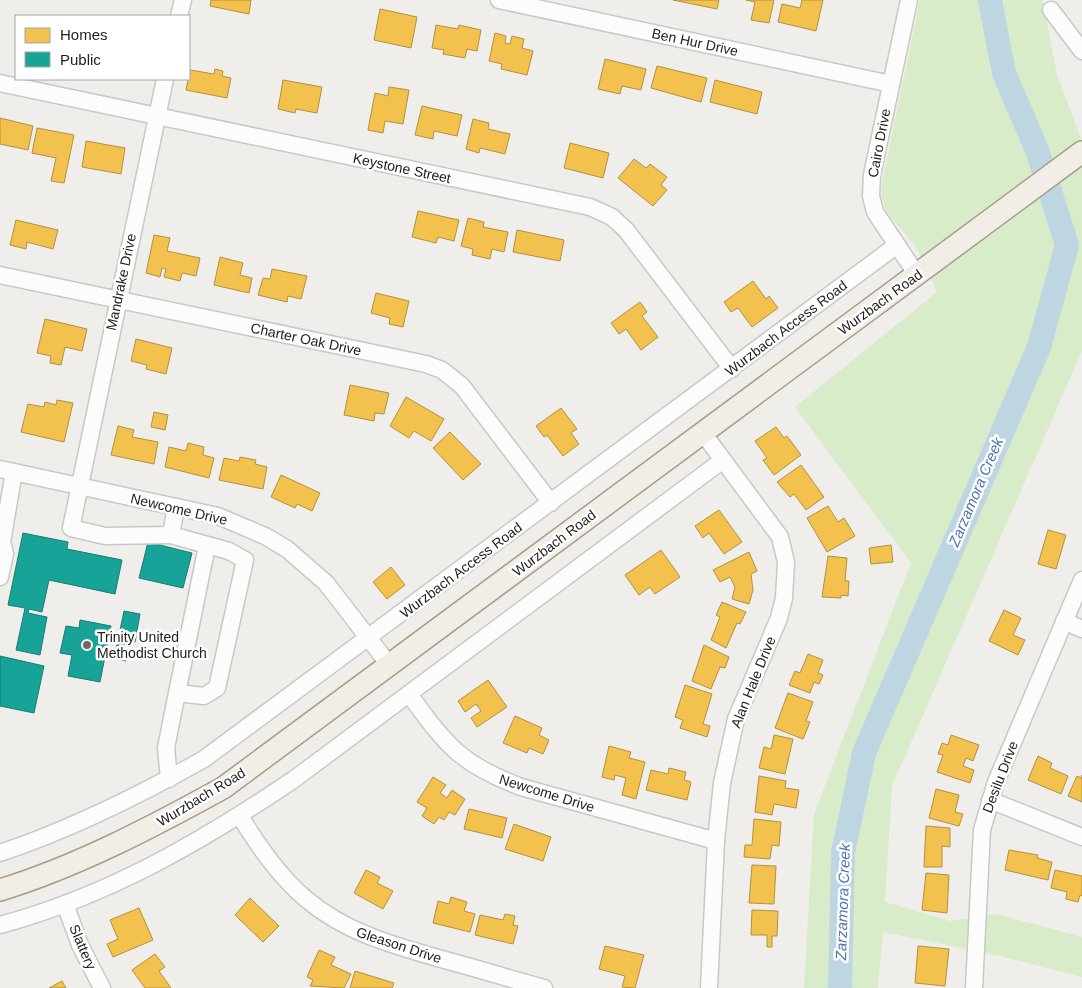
<svg xmlns="http://www.w3.org/2000/svg" width="1082" height="988" font-family="Arial,sans-serif">
  <style>
    .grass { fill: #d8ecc9 }
    .homes { fill: #f2c14e; stroke: #b39140 }
    .public { fill: #17a398; stroke: #1a7c74 }
    .lines { fill: none; stroke-linecap: round; stroke-linejoin: round }
    .river { stroke: #bdd6e2; stroke-width: 24 }
    .minor-casing { stroke: #c8c8c6; stroke-width: 19 }
    .major-casing { stroke: #a69f85; stroke-width: 24 }
    .minor { stroke: #fdfcfc; stroke-width: 16 }
    .major { stroke: #f2eee7; stroke-width: 21 }
    .poi-dot { fill: #696967; stroke: #fff; stroke-width: 2 }
    .labels { text-anchor: middle; stroke-width: 5; stroke-linejoin: round; paint-order: stroke }
    .street-label { font-size: 14px; fill: #212121; stroke: #fff }
    .poi-label { font-size: 14px; fill: #212121; stroke: #fff; text-anchor: start }
    .water-label { font-size: 15px; font-style: italic; fill: #4b72b3; stroke: #fff }
  </style>
  <rect width="100%" height="100%" fill="#efeeea"/>
  <path class="grass" d="M920 0H1043L1057 75 1082 141V351L892 786 885 902 950 921 996 914 1082 937V977L1000 956 883 932 878 988H804L814 814 911 563 795 407 937 292C930 277 924 259 914 245 899 222 882 219 881 187Z"/>
  <g class="homes">
    <polygon points="211,0 251,0 249,14 210,6"/>
    <polygon points="673,0 719,0 717,9"/>
    <polygon points="746,0 774,0 769,23 751,20 755,2"/>
    <polygon points="802,0 823,0 816,31 778,22 782,4 800,8"/>
    <polygon points="380,9 417,17 411,48 374,40"/>
    <polygon points="436,25 458,29 459,25 481,30 477,51 467,49 465,58 443,54 444,50 432,48"/>
    <polygon points="495,33 506,36 505,43 510,44 512,36 524,39 522,48 533,51 527,75 501,69 502,64 489,61"/>
    <polygon points="605,59 646,69 641,90 622,86 620,94 598,89"/>
    <polygon points="657,66 707,78 701,102 651,88"/>
    <polygon points="215,69 223,71 222,76 231,78 227,98 186,90 190,70 214,74"/>
    <polygon points="283,80 322,87 317,113 296,109 295,113 278,109"/>
    <polygon points="715,80 762,92 757,114 710,102"/>
    <polygon points="389,87 409,90 403,124 385,121 383,133 368,130 375,93 388,96"/>
    <polygon points="422,106 462,115 457,136 434,131 433,139 415,135"/>
    <polygon points="0,118 33,126 28,150 0,144"/>
    <polygon points="473,119 489,123 488,129 510,134 505,154 480,148 479,153 466,149"/>
    <polygon points="37,128 74,135 64,183 51,181 56,158 32,153"/>
    <polygon points="86,141 125,148 121,174 82,167"/>
    <polygon points="570,143 609,153 603,178 564,168"/>
    <polygon points="634,159 646,168 650,164 667,177 661,185 667,190 653,206 618,178"/>
    <polygon points="418,211 459,220 454,241 438,237 436,243 412,237"/>
    <polygon points="468,218 484,222 483,227 508,232 504,252 492,249 490,259 472,255 473,249 461,246"/>
    <polygon points="16,220 58,230 53,249 27,242 26,249 10,245"/>
    <polygon points="517,230 564,240 560,261 513,252"/>
    <polygon points="154,235 170,238 167,251 200,258 196,276 182,273 180,281 164,277 166,269 162,268 160,277 146,273"/>
    <polygon points="220,257 243,263 240,275 252,278 249,293 214,285"/>
    <polygon points="272,269 307,276 301,299 288,296 287,302 258,295 263,278 270,279"/>
    <polygon points="753,281 766,299 769,296 778,308 752,327 738,308 731,312 724,302"/>
    <polygon points="376,293 409,301 403,327 389,324 390,318 371,313"/>
    <polygon points="640,302 647,312 642,316 658,337 641,350 626,329 619,334 611,323"/>
    <polygon points="45,319 87,329 82,351 65,347 61,365 50,363 51,356 37,353"/>
    <polygon points="136,339 172,348 166,374 146,369 147,365 131,361"/>
    <polygon points="350,385 389,393 384,414 375,413 374,421 344,415"/>
    <polygon points="406,397 444,419 431,441 414,431 409,438 390,426"/>
    <polygon points="57,400 73,403 64,442 21,432 28,404 44,407 45,402 56,405"/>
    <polygon points="561,408 577,429 571,433 579,444 563,456 547,435 544,437 536,426"/>
    <polygon points="154,412 168,415 165,430 151,427"/>
    <polygon points="118,426 134,430 132,437 158,442 154,464 111,455"/>
    <polygon points="776,427 784,438 787,436 801,455 774,475 763,460 767,458 755,441"/>
    <polygon points="450,432 481,464 463,480 433,448"/>
    <polygon points="188,443 204,447 203,455 214,458 209,478 165,467 169,447 186,451"/>
    <polygon points="240,457 256,460 255,464 267,467 263,489 219,480 224,458 239,461"/>
    <polygon points="801,465 824,497 806,510 794,494 790,497 777,482"/>
    <polygon points="281,475 320,493 312,511 297,504 295,508 271,497"/>
    <polygon points="828,506 838,522 844,518 855,536 827,552 807,518"/>
    <polygon points="719,510 742,542 724,554 709,533 703,538 695,526"/>
    <polygon points="1048,530 1066,535 1056,569 1038,564"/>
    <polygon points="891,545 893,562 871,564 869,548"/>
    <polygon points="661,550 680,577 655,594 650,587 639,595 625,575"/>
    <polygon points="749,552 757,571 751,574 753,590 749,604 732,599 735,587 730,577 720,582 713,570"/>
    <polygon points="828,556 847,558 845,581 849,581 848,596 841,595 841,598 822,597"/>
    <polygon points="391,567 405,585 387,599 373,582"/>
    <polygon points="722,602 746,612 740,624 737,623 726,648 711,640 720,617 716,615"/>
    <polygon points="1004,610 1021,618 1013,635 1025,640 1018,655 989,641"/>
    <polygon points="704,645 729,657 725,668 720,667 711,689 692,681"/>
    <polygon points="808,654 823,660 818,673 823,675 819,684 814,682 810,693 789,685 795,671 800,673"/>
    <polygon points="488,680 507,707 477,727 471,718 481,711 476,704 465,712 458,701"/>
    <polygon points="685,685 712,694 703,724 710,726 707,737 680,728 683,720 675,717"/>
    <polygon points="788,693 813,702 806,721 810,722 803,739 775,728"/>
    <polygon points="515,716 542,728 539,735 549,740 543,754 529,748 527,753 503,743"/>
    <polygon points="774,735 793,739 785,774 759,768 764,747 771,749"/>
    <polygon points="951,735 979,745 973,761 966,758 963,766 974,770 970,783 937,772 943,755 938,754 942,743 948,745"/>
    <polygon points="609,746 631,752 629,758 645,762 636,799 622,795 626,778 615,775 614,780 602,777"/>
    <polygon points="1038,756 1052,763 1050,768 1068,776 1061,794 1028,780"/>
    <polygon points="669,768 686,772 684,780 691,782 687,800 646,790 651,770 668,774"/>
    <polygon points="1082,775 1082,802 1068,796 1077,776 1081,778"/>
    <polygon points="759,776 786,781 785,788 799,790 796,808 774,804 772,815 755,812"/>
    <polygon points="433,777 446,785 440,793 447,798 452,790 465,799 455,815 449,812 444,820 439,817 434,824 422,816 427,808 417,802"/>
    <polygon points="936,789 959,795 955,812 963,814 959,826 929,818"/>
    <polygon points="469,809 507,818 502,838 464,829"/>
    <polygon points="754,819 781,822 779,846 772,845 770,859 744,857 745,845 752,845"/>
    <polygon points="514,824 551,837 543,861 505,849"/>
    <polygon points="926,826 950,828 950,847 942,846 942,867 924,867"/>
    <polygon points="1009,850 1038,855 1037,858 1052,862 1048,880 1005,870"/>
    <polygon points="752,865 776,866 774,904 749,903"/>
    <polygon points="366,870 380,877 377,883 393,891 383,909 354,893"/>
    <polygon points="1055,870 1082,876 1082,896 1080,895 1078,902 1066,899 1067,892 1051,888"/>
    <polygon points="926,873 949,875 947,913 922,910"/>
    <polygon points="451,897 467,902 464,911 475,914 470,932 433,923 438,901 449,904"/>
    <polygon points="250,898 279,926 263,942 235,915"/>
    <polygon points="139,908 153,940 113,957 107,944 118,939 110,920"/>
    <polygon points="752,910 778,911 777,936 772,936 772,947 767,947 767,935 751,935"/>
    <polygon points="505,914 515,916 513,925 518,926 513,944 475,935 480,915 503,920"/>
    <polygon points="605,946 644,955 635,988 622,987 625,976 599,969"/>
    <polygon points="918,946 949,949 945,986 915,983"/>
    <polygon points="319,950 335,957 331,965 351,974 344,988 310,986 313,980 307,977"/>
    <polygon points="155,954 165,967 159,971 171,988 145,988 132,970"/>
    <polygon points="355,971 394,983 392,988 350,988"/>
    <polygon points="62,981 66,988 49,988"/>
  </g>
  <g class="public">
    <polygon points="23,533 68,542 67,549 122,560 115,594 49,580 42,612 29,609 28,613 47,617 40,655 16,650 25,608 8,605"/>
    <polygon points="148,542 192,553 183,588 139,578"/>
    <polygon points="124,611 140,614 135,642 125,641 123,650 128,651 126,661 114,659"/>
    <polygon points="80,620 111,626 100,682 68,676 72,655 60,653 66,626 79,628"/>
    <polygon points="0,656 44,666 34,713 0,706"/>
  </g>
  <g class="lines">
    <polyline class="river" points="840,988 843,853 864,753 1039,347 1067,245 1037,150 1004,73 990,0"/>
    <g class="minor-casing">
      <g id="minor">
        <polyline points="499,0 891,84"/>
        <polyline points="909,0 872,175 871,196 875,212 917,275"/>
        <polyline points="1051,10 1082,51"/>
        <polyline points="179,16 183,0"/>
        <polyline points="165,79 71,528 105,536 171,535"/>
        <polyline points="0,83 590,207 612,217 626,230 732,369"/>
        <polyline points="0,275 426,364 442,370 462,386 551,503"/>
        <polyline points="703,433 780,537 786,562 784,598 779,618 736,719 722,783 716,841 709,988"/>
        <polyline points="0,469 218,516 265,536 287,549 326,583 390,666"/>
        <polyline points="0,577 5,554 2,542 14,472"/>
        <polyline points="1064,621 1082,629"/>
        <polyline points="177,693 207,546"/>
        <path d="M409 694C446 745 460 764 521 787L716 841"/>
        <polyline points="169,779 166,748 177,693 204,696 217,688 245,560 229,551 171,535 176,507"/>
        <polyline points="990,800 1082,837"/>
        <path d="M240 816C259 847 279 876 306 899 346 933 395 946 445 960 478 969 511 979 544 988"/>
        <path d="M0 853C72 829 138 796 204 759L897 245"/>
        <polyline points="65,904 80,945 102,988"/>
        <path d="M0 925C108 896 201 842 293 780L723 460"/>
        <polyline points="974,988 982,830 996,782 1082,580"/>
      </g>
    </g>
    <g class="major-casing">
      <path id="major" d="M0 890C78 866 152 827 223 788L1082 152"/>
    </g>
    <use href="#minor" class="minor"/>
    <use href="#major" class="major"/>
  </g>
  <circle class="poi-dot" cx="87" cy="645" r="5"/>
  <g class="labels">
    <g class="street-label">
      <text transform="translate(695 42) rotate(12)" y="5">Ben Hur Drive</text>
      <text transform="translate(879 143) rotate(-79)" y="5">Cairo Drive</text>
      <text transform="translate(402 168) rotate(12)" y="5">Keystone Street</text>
      <text transform="translate(121 282) rotate(-78)" y="5">Mandrake Drive</text>
      <text transform="translate(880 302) rotate(-36)" y="5">Wurzbach Road</text>
      <text transform="translate(786 328) rotate(-37)" y="5">Wurzbach Access Road</text>
      <text transform="translate(306 339) rotate(12)" y="5">Charter Oak Drive</text>
      <text transform="translate(179 509) rotate(13)" y="5">Newcome Drive</text>
      <text transform="translate(554 543) rotate(-37)" y="5">Wurzbach Road</text>
      <text transform="translate(461 570) rotate(-37)" y="5">Wurzbach Access Road</text>
      <text transform="translate(753 682) rotate(-68)" y="5">Alan Hale Drive</text>
      <text transform="translate(1000 777) rotate(-69)" y="5">Desilu Drive</text>
      <text transform="translate(547 793) rotate(17)" y="5">Newcome Drive</text>
      <text transform="translate(201 797) rotate(-31)" y="5">Wurzbach Road</text>
      <text transform="translate(399 945) rotate(18)" y="5">Gleason Drive</text>
      <text transform="translate(83 947) rotate(67)" y="5">Slattery</text>
    </g>
    <g class="poi-label">
      <text x="97" y="642">Trinity United<tspan x="97" dy="16">Methodist Church</tspan></text>
    </g>
    <g class="water-label">
      <text transform="translate(976 492) rotate(-67)" y="5">Zarzamora Creek</text>
      <text transform="translate(843 902) rotate(-88)" y="5">Zarzamora Creek</text>
    </g>
  </g>
  <rect x="15" y="15" width="175" height="65" fill="#ffffff" stroke="#a6a6a6"/>
  <rect x="25" y="28" width="25" height="15" fill="#f2c14e" stroke="#a6a6a6"/>
  <text x="60" y="40" font-size="15" fill="#212121">Homes</text>
  <rect x="25" y="52" width="25" height="15" fill="#17a398" stroke="#a6a6a6"/>
  <text x="60" y="65" font-size="15" fill="#212121">Public</text>
</svg>
